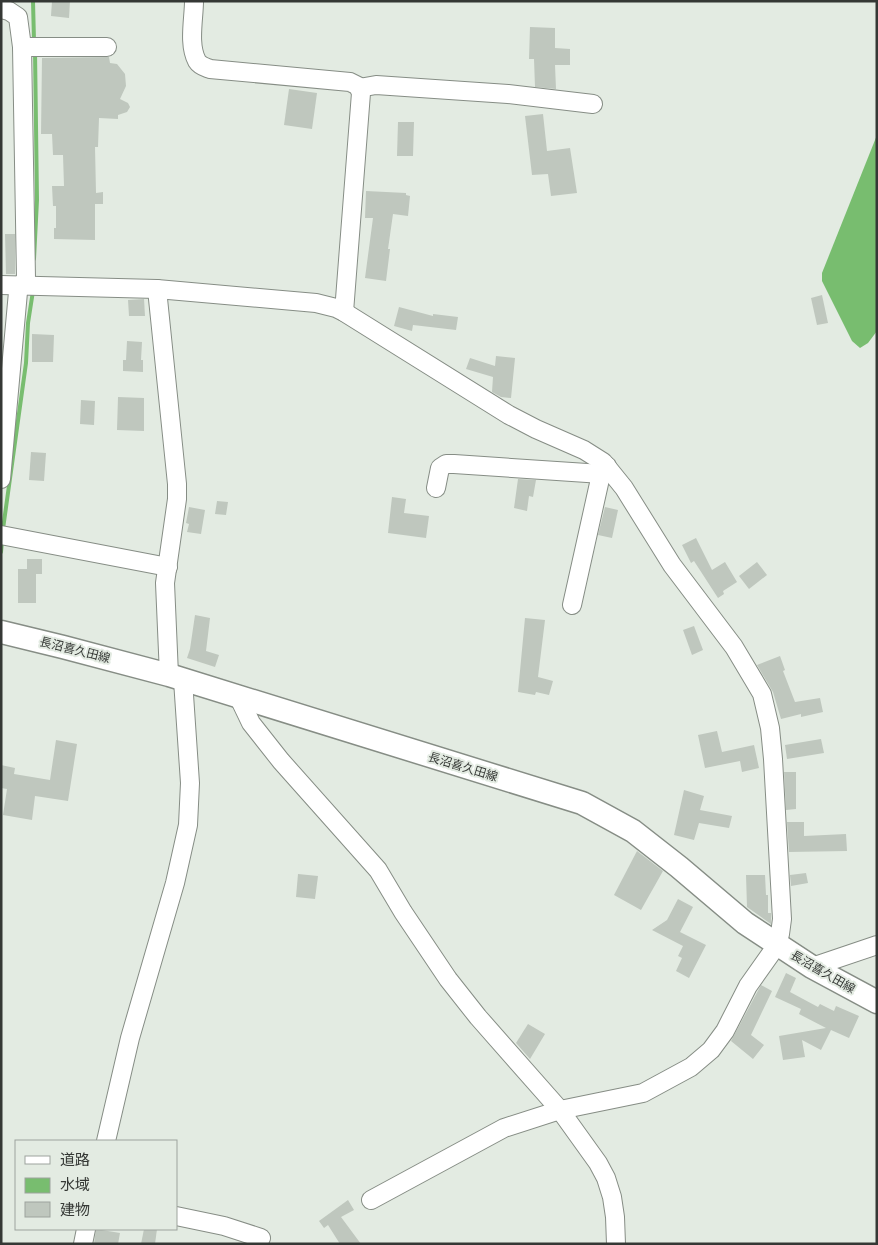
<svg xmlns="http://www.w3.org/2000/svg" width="878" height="1245" font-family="Helvetica,'Noto Sans JP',sans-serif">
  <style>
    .water { fill: #78bd6f }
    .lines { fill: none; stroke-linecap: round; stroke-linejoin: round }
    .stream { stroke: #78bd6f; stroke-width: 4 }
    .building { fill: #bfc7be }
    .minor-casing { stroke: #868d85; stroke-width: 20 }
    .major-casing { stroke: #868d85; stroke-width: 25 }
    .minor { stroke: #fff; stroke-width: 18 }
    .major { stroke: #fff; stroke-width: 22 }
    .labels { text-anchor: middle; stroke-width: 4; stroke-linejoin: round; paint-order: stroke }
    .street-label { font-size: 12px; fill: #353835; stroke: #e3ebe2 }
  </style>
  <rect width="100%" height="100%" fill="#e3ebe2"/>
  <polygon class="water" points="877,135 877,331 868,343 860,348 852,341 822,281 822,273"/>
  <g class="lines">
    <g class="stream">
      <polyline points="33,1 34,41"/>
      <polyline points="34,259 37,200 35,51"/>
      <polyline points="3,529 26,363 28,323 33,291"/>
      <polyline points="1,552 2,541"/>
    </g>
  </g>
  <g class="building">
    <polygon points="52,1 70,1 69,18 51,16"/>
    <polygon points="530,27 555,28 555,48 570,49 570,65 555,65 556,89 535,87 534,59 529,59"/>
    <polygon points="109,57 110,63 117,64 125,74 126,86 120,99 128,103 130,107 127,112 118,115 118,119 99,118 98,147 95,147 96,193 103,192 103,204 95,204 95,240 54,239 54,228 56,228 56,206 53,206 52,186 64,186 63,155 53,155 52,134 41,134 42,58"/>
    <polygon points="289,89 317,93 312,129 284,125"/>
    <polygon points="543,114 547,151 570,148 577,193 551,196 548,174 532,175 525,116"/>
    <polygon points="398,122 414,122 413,156 397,156"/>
    <polygon points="366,191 406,193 406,195 410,196 408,216 393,214 388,249 390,249 386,281 365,278 373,218 365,218"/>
    <polygon points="5,234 15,234 15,274 6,274"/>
    <polygon points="822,295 828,323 817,325 811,298"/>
    <polygon points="144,299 145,316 129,316 128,300"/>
    <polygon points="399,307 433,316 433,314 458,317 456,330 413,325 412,331 394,326"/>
    <polygon points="32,334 54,335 53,362 32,362"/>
    <polygon points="127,341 142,342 141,360 143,360 143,372 123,371 123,360 126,360"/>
    <polygon points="496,356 515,358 511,398 501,397 492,392 493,377 466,369 470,358 495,366"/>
    <polygon points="118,397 144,398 144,431 117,430"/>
    <polygon points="81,400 95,401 94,425 80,424"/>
    <polygon points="31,452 46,453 44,481 29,480"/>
    <polygon points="518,479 536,480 533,497 529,496 527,511 514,508"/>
    <polygon points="392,497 406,499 404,513 429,516 426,538 388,533"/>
    <polygon points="217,501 228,502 226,515 215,514"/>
    <polygon points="189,507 205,510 201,534 187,532 189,524 186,523"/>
    <polygon points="605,507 618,510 612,538 598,535"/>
    <polygon points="696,538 712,570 725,562 737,582 723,591 724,594 718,598 694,561 691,563 682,545"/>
    <polygon points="27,559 42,559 42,574 36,574 36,603 18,603 18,569 27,569"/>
    <polygon points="757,562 767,575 749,589 739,576"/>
    <polygon points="195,615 210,618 206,651 219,655 215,667 187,658 190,649"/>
    <polygon points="525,618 545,620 538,677 553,681 549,695 536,692 535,695 518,692"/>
    <polygon points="694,626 703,650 692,655 683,630"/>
    <polygon points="780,656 785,670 783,671 795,702 820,698 823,712 801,717 801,714 781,719 773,692 757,665"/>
    <polygon points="717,731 722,752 754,745 759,768 742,772 740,761 705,768 698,735"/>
    <polygon points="821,739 824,753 787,759 785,745"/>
    <polygon points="56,740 77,744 68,801 35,796 32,820 3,815 7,789 1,788 1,765 15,768 14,774 50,780"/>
    <polygon points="784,772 796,772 796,809 786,810"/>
    <polygon points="684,790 704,796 700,810 732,816 729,828 699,823 694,840 674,835"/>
    <polygon points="787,822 804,822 804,836 846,834 847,851 789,852"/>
    <polygon points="637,851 663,871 641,910 614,895"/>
    <polygon points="806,873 808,883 791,886 790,875"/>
    <polygon points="298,874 318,876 315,899 296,897"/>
    <polygon points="746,875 765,875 766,895 768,895 768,913 771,913 771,924 747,907"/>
    <polygon points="678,899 693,907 680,932 706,945 689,978 676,971 682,958 678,956 683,946 652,930 667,920"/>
    <polygon points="786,973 796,978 790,992 818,1007 820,1004 834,1011 836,1006 859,1016 849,1038 831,1030 821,1050 802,1040 805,1057 783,1060 779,1036 826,1028 799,1014 801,1009 775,997"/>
    <polygon points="761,985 772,991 751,1035 764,1045 753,1059 731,1041"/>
    <polygon points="528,1024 545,1034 530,1059 516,1043"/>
    <polygon points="348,1200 354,1210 341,1217 361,1244 340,1244 328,1225 324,1228 319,1221"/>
    <polygon points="96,1229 120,1233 118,1244 94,1244"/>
    <polygon points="144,1229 157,1229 155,1244 141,1244"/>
  </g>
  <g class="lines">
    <g class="minor-casing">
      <g id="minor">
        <path d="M194 1C194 19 188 44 197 61 200 66 205 67 210 69L350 82 358 86 361 93 344 312"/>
        <polyline points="1,9 9,11 18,17 22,47 26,278 18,292 1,479"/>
        <polyline points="22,47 107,47"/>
        <polyline points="359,88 376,85 508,94 593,104"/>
        <polyline points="1,285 157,289 316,303 336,308 344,312 509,415 536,429 584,450 603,462 624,488 672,565 734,647 762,694 770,728 773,759 782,919 780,934 777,945 748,986 725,1031 711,1050 691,1067 643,1093 560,1110 504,1128 371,1200"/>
        <polyline points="157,289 177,484 177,499 165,583 169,675"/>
        <polyline points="436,488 440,468 446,464 454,464 602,474"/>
        <polyline points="1,535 168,567"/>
        <polyline points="572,605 600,479 607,466"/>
        <polyline points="239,698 251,723 281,761 378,870 403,912 448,979 478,1017 560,1110 598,1163 606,1178 612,1197 615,1217 616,1244"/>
        <polyline points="812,967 877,945"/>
        <polyline points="106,1141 130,1038 175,883 188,825 190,783 183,680"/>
        <polyline points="176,1216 224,1226 261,1238"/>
        <polyline points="83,1244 86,1229"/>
      </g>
    </g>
    <g class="major-casing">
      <polyline id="major" points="1,632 63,647 169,675 582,803 633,831 679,867 745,923 812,967 877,1002"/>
    </g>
    <use href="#minor" class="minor"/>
    <use href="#major" class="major"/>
  </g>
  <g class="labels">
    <g class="street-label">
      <text transform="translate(75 650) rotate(14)" y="4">長沼喜久田線</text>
      <text transform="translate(463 767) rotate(17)" y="4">長沼喜久田線</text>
      <text transform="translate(823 972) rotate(30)" y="4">長沼喜久田線</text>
    </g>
  </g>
  <rect width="878" height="1245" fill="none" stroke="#353835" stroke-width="5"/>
  <rect x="15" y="1140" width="162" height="90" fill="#e3ebe2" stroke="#9da39d"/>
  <rect x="25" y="1156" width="25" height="8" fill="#ffffff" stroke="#9da39d"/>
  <text x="60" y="1165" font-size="15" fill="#353835">道路</text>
  <rect x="25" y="1178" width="25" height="15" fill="#78bd6f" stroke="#9da39d"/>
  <text x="60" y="1190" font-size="15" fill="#353835">水域</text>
  <rect x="25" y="1202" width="25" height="15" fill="#bfc7be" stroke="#9da39d"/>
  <text x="60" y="1215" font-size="15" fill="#353835">建物</text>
</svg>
